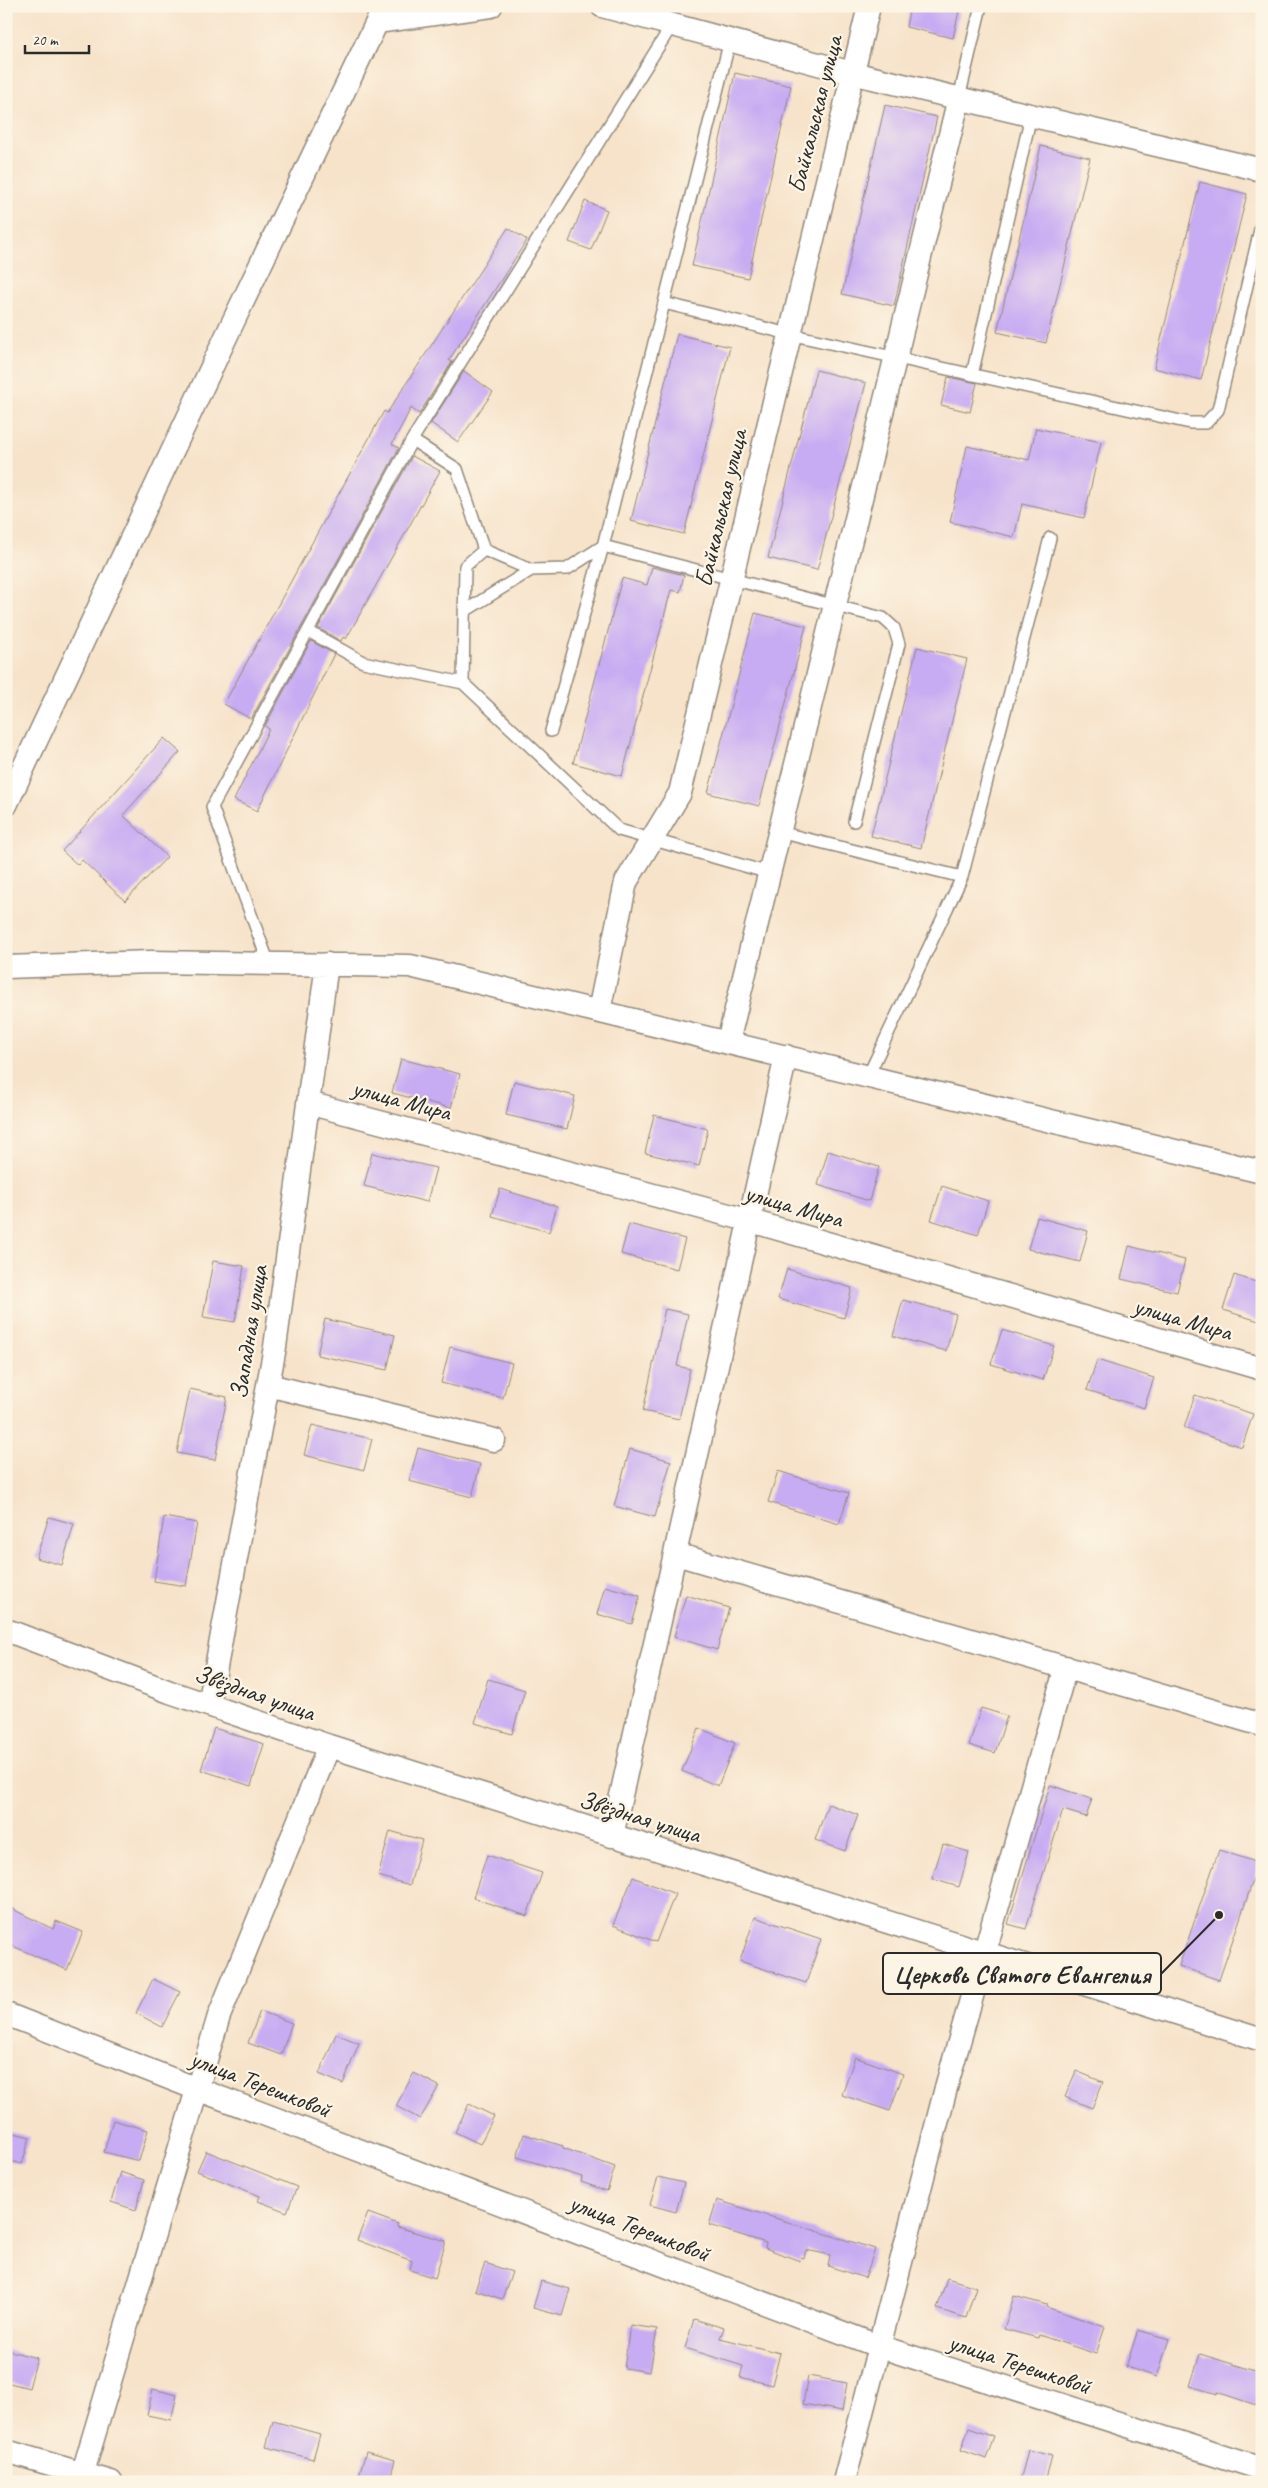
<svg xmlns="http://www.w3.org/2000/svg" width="1268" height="2488" font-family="Caveat,sans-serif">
<rect width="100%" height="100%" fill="#fcf5e5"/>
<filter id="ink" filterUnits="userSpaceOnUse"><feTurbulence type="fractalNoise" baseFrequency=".02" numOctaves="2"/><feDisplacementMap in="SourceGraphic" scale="10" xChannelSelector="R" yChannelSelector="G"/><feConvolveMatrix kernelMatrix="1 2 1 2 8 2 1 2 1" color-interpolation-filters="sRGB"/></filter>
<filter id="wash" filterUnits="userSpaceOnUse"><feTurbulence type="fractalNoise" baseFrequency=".0096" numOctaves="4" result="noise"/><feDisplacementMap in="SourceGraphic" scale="20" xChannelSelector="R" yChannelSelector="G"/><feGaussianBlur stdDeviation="1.12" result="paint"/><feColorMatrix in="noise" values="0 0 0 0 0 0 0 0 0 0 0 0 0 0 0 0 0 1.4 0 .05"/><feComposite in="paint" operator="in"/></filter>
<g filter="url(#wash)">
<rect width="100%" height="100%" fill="#f7e3ca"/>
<g id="blocks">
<path fill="#c7abf3" d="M 910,6 L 960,6 L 953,38 L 906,27 Z
M 735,73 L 791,86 L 748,278 L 692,266 Z
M 885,105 L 937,117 L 894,306 L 842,294 Z
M 1041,146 L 1090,158 L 1046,343 L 997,332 Z
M 1200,182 L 1247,194 L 1201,380 L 1154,368 Z
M 585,201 L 607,210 L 591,250 L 569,242 Z
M 508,228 L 527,240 L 449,360 L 452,362 L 419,414 L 411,408 L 392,444 L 399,448 L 251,719 L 224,704 L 384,411 L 387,413 Z
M 677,334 L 730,347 L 684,534 L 631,521 Z
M 816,370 L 866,383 L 817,570 L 768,558 Z
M 464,371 L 493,392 L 458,442 L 431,423 Z
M 948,377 L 977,383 L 970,412 L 941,405 Z
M 1036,428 L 1101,442 L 1084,518 L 1022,504 L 1014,537 L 950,522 L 967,446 L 1029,460 Z
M 412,456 L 440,471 L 346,639 L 343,637 L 341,641 L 318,628 Z
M 652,567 L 684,575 L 680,592 L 671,590 L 622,776 L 573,763 L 622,578 L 647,585 Z
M 755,613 L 806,626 L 759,806 L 708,793 Z
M 311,641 L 334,654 L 257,811 L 234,800 L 269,729 L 265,726 Z
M 917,647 L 967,659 L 921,848 L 871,836 Z
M 164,738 L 180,752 L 123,815 L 167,857 L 125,901 L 82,860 L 78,865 L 62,851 Z
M 401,1059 L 460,1074 L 451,1108 L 392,1093 Z
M 514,1081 L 575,1096 L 567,1129 L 506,1115 Z
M 654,1115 L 708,1129 L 699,1166 L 645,1153 Z
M 828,1151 L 879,1167 L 869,1201 L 818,1185 Z
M 372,1153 L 436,1168 L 427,1202 L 364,1186 Z
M 942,1186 L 988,1201 L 978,1235 L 931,1220 Z
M 500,1189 L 557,1206 L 549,1232 L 492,1216 Z
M 1037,1217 L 1088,1231 L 1080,1262 L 1028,1249 Z
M 629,1224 L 685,1239 L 677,1269 L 621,1254 Z
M 1129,1246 L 1185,1260 L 1177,1292 L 1121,1279 Z
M 213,1261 L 244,1266 L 235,1322 L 203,1317 Z
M 787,1269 L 852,1288 L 844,1318 L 778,1299 Z
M 1234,1275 L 1262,1284 L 1262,1322 L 1223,1310 Z
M 903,1300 L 956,1314 L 946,1351 L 893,1336 Z
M 665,1309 L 688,1314 L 677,1366 L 690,1369 L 679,1419 L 643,1411 Z
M 325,1319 L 395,1335 L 387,1370 L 317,1355 Z
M 1002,1330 L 1054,1346 L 1043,1380 L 991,1364 Z
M 450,1347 L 512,1363 L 503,1398 L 441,1383 Z
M 1097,1360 L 1154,1378 L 1144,1408 L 1087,1390 Z
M 190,1389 L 227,1397 L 215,1460 L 177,1453 Z
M 1195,1395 L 1253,1414 L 1242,1447 L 1184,1428 Z
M 312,1425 L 372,1439 L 364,1470 L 304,1455 Z
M 418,1448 L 480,1464 L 472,1497 L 409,1481 Z
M 630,1449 L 671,1461 L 655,1517 L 614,1506 Z
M 778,1471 L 849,1493 L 839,1524 L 768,1502 Z
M 49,1517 L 74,1524 L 62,1565 L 36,1558 Z
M 164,1517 L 197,1523 L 186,1586 L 154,1581 Z
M 605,1586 L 640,1596 L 632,1624 L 597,1614 Z
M 686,1595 L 729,1608 L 717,1650 L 674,1637 Z
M 488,1679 L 525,1690 L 512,1734 L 475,1723 Z
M 981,1708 L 1007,1716 L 995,1753 L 969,1745 Z
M 214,1728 L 264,1744 L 251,1786 L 201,1770 Z
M 699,1728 L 735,1743 L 718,1786 L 682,1771 Z
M 1050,1785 L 1092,1799 L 1086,1817 L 1063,1810 L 1026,1929 L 1008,1924 Z
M 828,1804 L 858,1815 L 845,1851 L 815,1840 Z
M 390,1831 L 422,1840 L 410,1885 L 378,1876 Z
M 943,1844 L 969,1852 L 959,1887 L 932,1879 Z
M 1219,1850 L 1259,1863 L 1219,1980 L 1179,1966 Z
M 487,1855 L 542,1873 L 527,1916 L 473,1898 Z
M 633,1877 L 675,1894 L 656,1942 L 613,1925 Z
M 6,1906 L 53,1929 L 56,1921 L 83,1932 L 67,1970 L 6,1943 Z
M 755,1917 L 821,1939 L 806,1983 L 740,1961 Z
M 153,1979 L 180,1992 L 162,2027 L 136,2013 Z
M 260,2011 L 292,2023 L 281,2055 L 248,2043 Z
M 336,2034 L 359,2043 L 343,2084 L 319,2074 Z
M 855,2057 L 903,2074 L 890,2111 L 842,2095 Z
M 1076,2071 L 1103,2082 L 1092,2108 L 1065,2097 Z
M 414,2073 L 439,2086 L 420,2119 L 396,2106 Z
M 469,2104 L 494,2116 L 480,2144 L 455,2132 Z
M 113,2120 L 148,2130 L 139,2161 L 104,2152 Z
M 6,2131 L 30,2137 L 22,2164 L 6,2160 Z
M 524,2134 L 563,2146 L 563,2148 L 615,2167 L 607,2191 L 581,2182 L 582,2177 L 517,2157 Z
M 206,2151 L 297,2187 L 287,2212 L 258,2201 L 260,2196 L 197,2171 Z
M 120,2172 L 144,2180 L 136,2210 L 111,2202 Z
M 658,2177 L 684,2183 L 676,2212 L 650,2205 Z
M 717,2200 L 875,2249 L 865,2278 L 828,2266 L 830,2255 L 806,2250 L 804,2258 L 801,2257 L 800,2261 L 765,2248 L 766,2243 L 709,2225 Z
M 368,2213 L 398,2224 L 397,2227 L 446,2241 L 435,2278 L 410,2270 L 412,2261 L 357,2240 Z
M 485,2263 L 512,2272 L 502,2299 L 475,2290 Z
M 947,2278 L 976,2287 L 966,2318 L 937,2309 Z
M 541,2281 L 570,2289 L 562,2316 L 533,2308 Z
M 1014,2296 L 1047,2305 L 1046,2307 L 1105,2327 L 1096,2354 L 1039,2335 L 1038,2338 L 1004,2329 Z
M 694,2319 L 724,2328 L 720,2338 L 780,2353 L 772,2385 L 740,2377 L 743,2366 L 685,2348 Z
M 630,2325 L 657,2329 L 650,2372 L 624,2368 Z
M 1138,2330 L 1169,2339 L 1157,2377 L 1126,2367 Z
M 6,2350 L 37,2358 L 29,2388 L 6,2382 Z
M 1200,2354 L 1262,2373 L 1262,2407 L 1217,2392 L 1217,2394 L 1190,2386 Z
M 808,2376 L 847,2383 L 842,2411 L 803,2404 Z
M 153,2389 L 177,2395 L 171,2420 L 147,2415 Z
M 273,2421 L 320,2434 L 313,2459 L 266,2447 Z
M 969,2428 L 994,2437 L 986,2459 L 961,2450 Z
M 1028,2450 L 1052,2456 L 1045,2482 L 1020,2482 Z
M 366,2452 L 395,2460 L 389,2482 L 378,2482 L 359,2476 Z"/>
</g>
</g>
<g filter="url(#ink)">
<use href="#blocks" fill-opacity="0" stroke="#91877a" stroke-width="1"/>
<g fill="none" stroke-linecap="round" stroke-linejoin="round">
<defs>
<path id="service" d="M 672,25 L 412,440 L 457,469 L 484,550 L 531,570 L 567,569 L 603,546 L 883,618 L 894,628 L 899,644 L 854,821
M 959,98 L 981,6
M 664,303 L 789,334 L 1190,423 L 1206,423 L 1218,410 L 1262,221
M 972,375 L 1031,115
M 465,611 L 531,570
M 308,631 L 363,662 L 463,683 L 619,830 L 769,873
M 463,683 L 465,566 L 484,550
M 551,731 L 603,546 L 730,40
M 779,832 L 962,877
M 269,964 L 212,807 L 412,440
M 868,1076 L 962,877 L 1050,538"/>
<path id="minor" d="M 602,6 L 852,73 L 1262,170
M 6,805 L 233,322 L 377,22 L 491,6
M 6,967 L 151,962 L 410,966 L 1262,1172
M 599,1011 L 626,882 L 680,793 L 869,6
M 728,1042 L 959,98
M 308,1103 L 751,1221 L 1262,1369
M 268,1385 L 494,1440
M 676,1554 L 1262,1725
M 6,1630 L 170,1692 L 329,1746 L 1262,2040
M 209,1705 L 275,1347 L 327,964
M 612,1836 L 786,1056
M 6,2014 L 197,2089 L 878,2346 L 1262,2469
M 6,2451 L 111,2482
M 80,2482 L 219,2016 L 329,1746
M 844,2482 L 947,2084 L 1066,1667"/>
</defs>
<use href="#service" stroke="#91877a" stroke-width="14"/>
<use href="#minor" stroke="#91877a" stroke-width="25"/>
<use href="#service" stroke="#fff" stroke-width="11"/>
<use href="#minor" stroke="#fff" stroke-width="22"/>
</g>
</g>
<g text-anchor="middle" stroke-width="4.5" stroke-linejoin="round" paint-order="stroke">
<g font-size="25" fill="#2b2b2b" stroke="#fcf5e5">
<text transform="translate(814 114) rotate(-76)" y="9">Байкальская улица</text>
<text transform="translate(720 508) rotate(-77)" y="9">Байкальская улица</text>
<text transform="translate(402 1099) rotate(15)" y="9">улица Мира</text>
<text transform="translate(794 1205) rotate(16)" y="9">улица Мира</text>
<text transform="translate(1183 1318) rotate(16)" y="9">улица Мира</text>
<text transform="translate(248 1332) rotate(-81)" y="9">Западная улица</text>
<text transform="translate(255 1692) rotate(19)" y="9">Звёздная улица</text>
<text transform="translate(640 1816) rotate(17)" y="9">Звёздная улица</text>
<text transform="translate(261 2083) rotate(21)" y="9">улица Терешковой</text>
<text transform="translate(640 2227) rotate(21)" y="9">улица Терешковой</text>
<text transform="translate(1020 2363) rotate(18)" y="9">улица Терешковой</text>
</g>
</g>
<path fill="none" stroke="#2b2b2b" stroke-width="2" d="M1219 1915L1161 1974"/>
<circle fill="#2b2b2b" stroke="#fcf5e5" stroke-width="2" cx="1219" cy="1915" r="5"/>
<rect fill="#fcf5e5" stroke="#2b2b2b" stroke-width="2" x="883" y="1953" width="278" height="41" rx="5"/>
<g font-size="26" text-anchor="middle" font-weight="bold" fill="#2b2b2b">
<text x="1022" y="1983">Церковь Святого Евангелия</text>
</g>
<rect width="1268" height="2488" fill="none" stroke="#fcf5e5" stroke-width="25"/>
<path d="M25 45v8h64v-8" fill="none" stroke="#2b2b2b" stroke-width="2.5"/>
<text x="32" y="45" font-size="15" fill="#2b2b2b" stroke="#fcf5e5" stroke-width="4" paint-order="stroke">20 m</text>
</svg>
